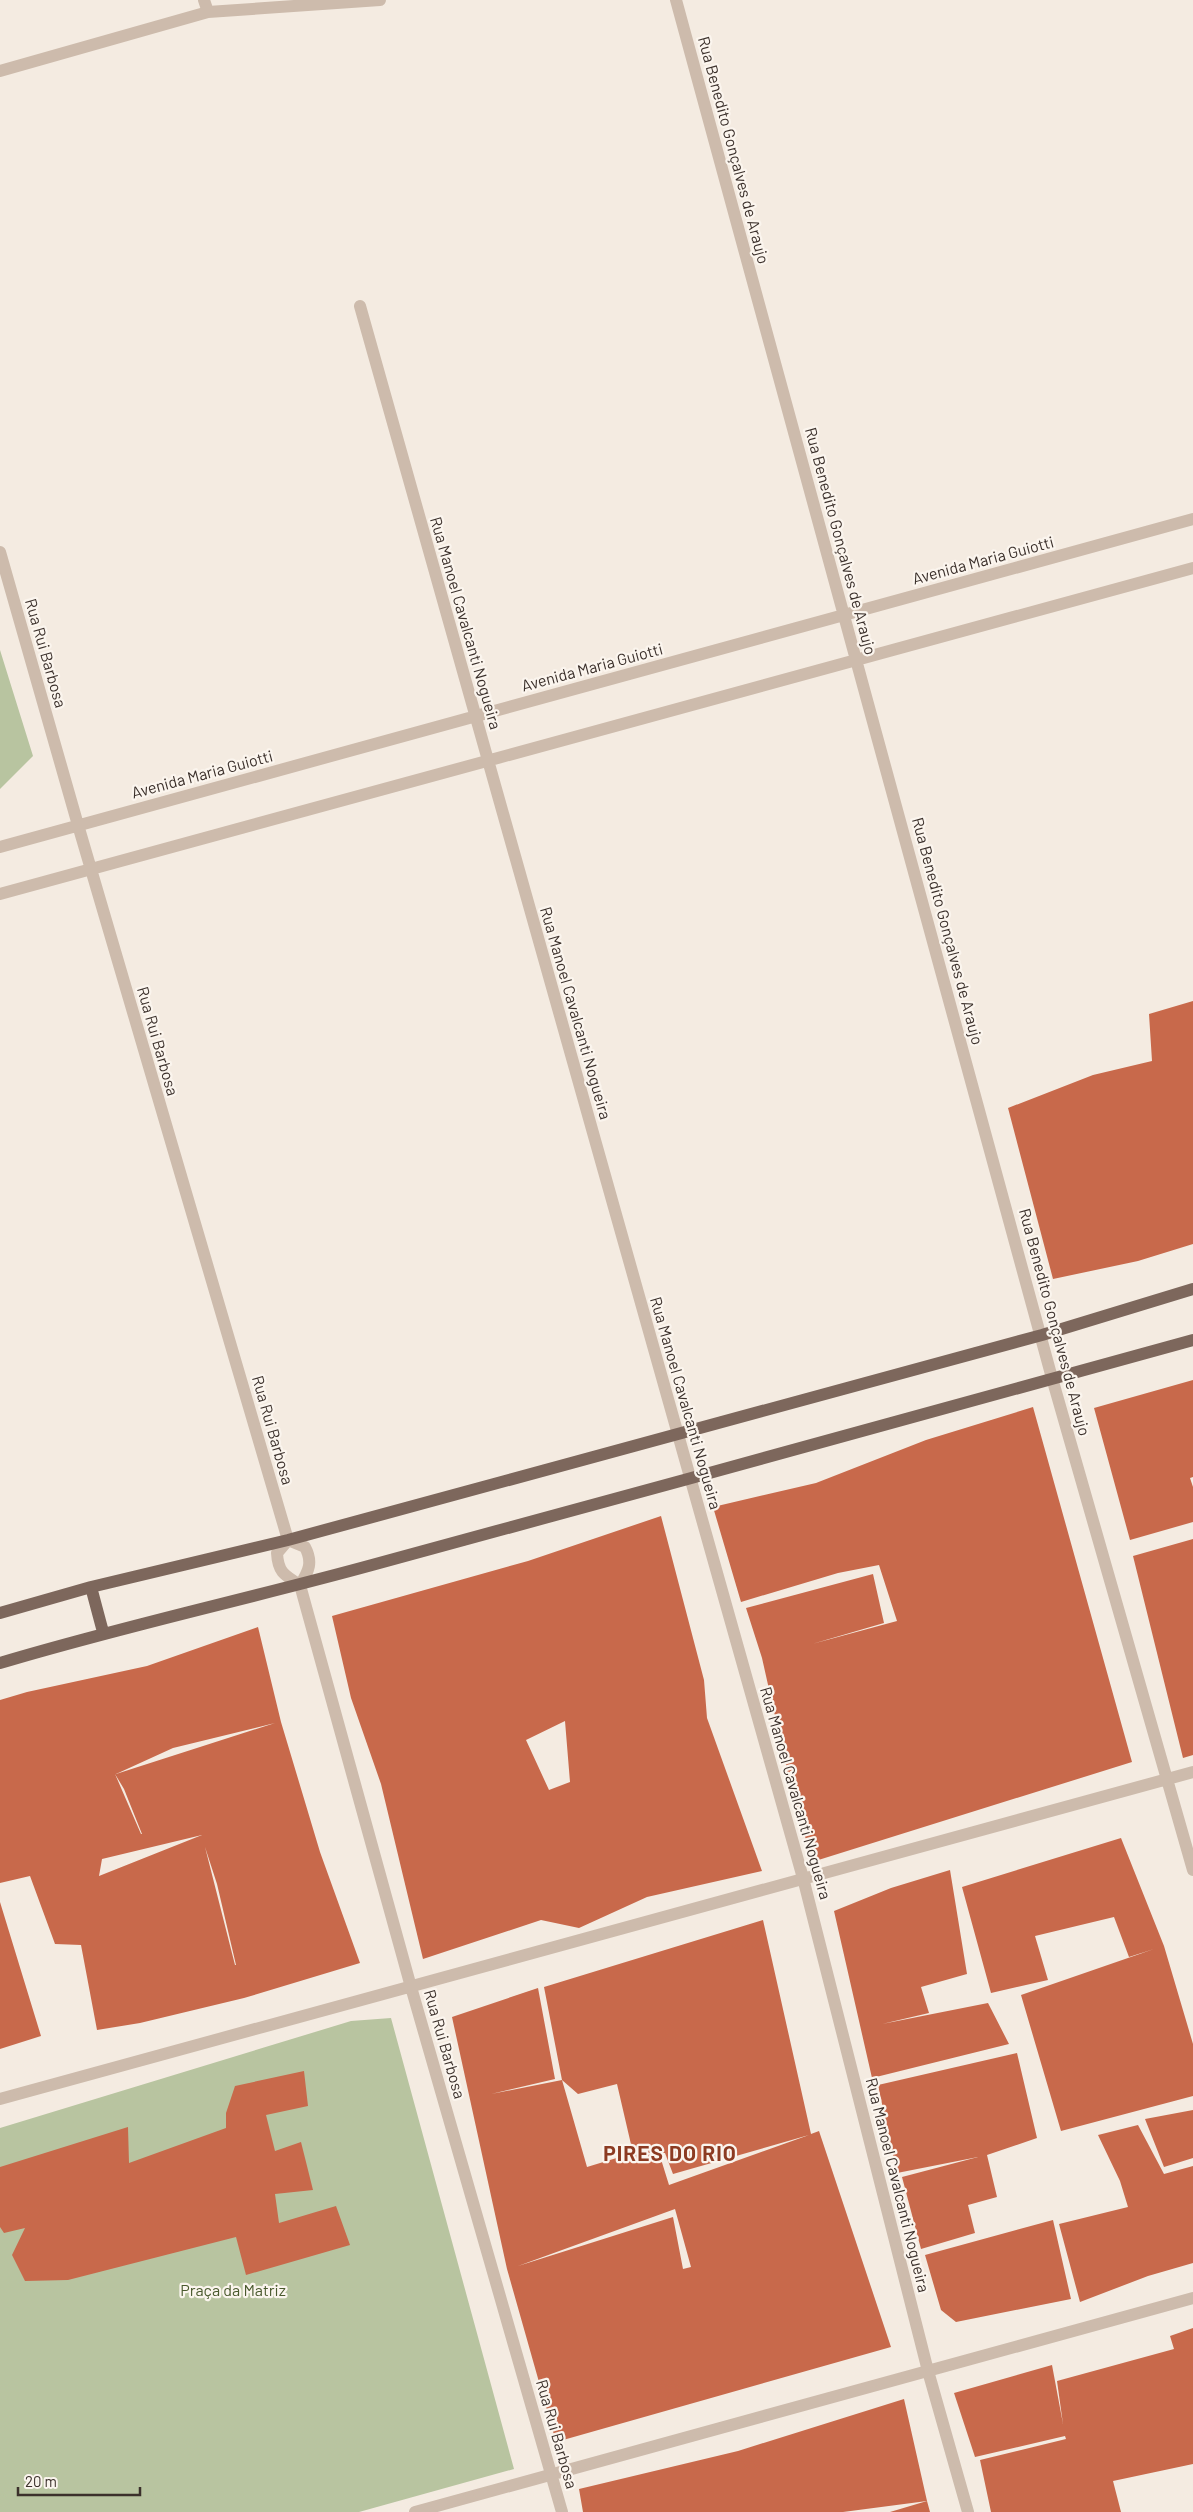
<svg xmlns="http://www.w3.org/2000/svg" width="1193" height="2512" font-family="Barlow,sans-serif">
<rect width="100%" height="100%" fill="#f4ebe1"/>
<path fill="#b8c4a0" d="M 0,650 L 33,756 L 0,789 Z
M 391,2018 L 514,2469 L 359,2512 L 0,2512 L 0,2128 L 351,2021 Z"/>
<path fill="#c8694b" fill-rule="evenodd" d="M 1193,1001 L 1193,1244 L 1138,1261 L 1053,1279 L 1008,1108 L 1093,1075 L 1152,1061 L 1149,1014 Z
M 1193,1380 L 1193,1477 L 1190,1478 L 1193,1487 L 1193,1522 L 1130,1540 L 1094,1408 Z
M 1033,1407 L 1132,1762 L 812,1862 L 788,1774 L 762,1658 L 746,1608 L 873,1574 L 884,1623 L 812,1644 L 897,1621 L 879,1565 L 838,1573 L 741,1602 L 713,1507 L 816,1483 L 926,1440 Z
M 661,1516 L 704,1680 L 707,1718 L 762,1871 L 647,1897 L 579,1928 L 541,1920 L 423,1959 L 381,1784 L 351,1698 L 332,1616 L 528,1561 ZM 565,1721 L 570,1782 L 549,1790 L 526,1740 Z
M 1193,1539 L 1193,1755 L 1183,1758 L 1133,1556 Z
M 258,1627 L 281,1722 L 320,1852 L 360,1963 L 244,1998 L 140,2023 L 97,2030 L 81,1945 L 55,1944 L 30,1876 L 0,1883 L 0,1700 L 27,1692 L 147,1666 ZM 275,1723 L 116,1774 L 173,1748 ZM 115,1774 L 124,1789 L 142,1834 L 141,1834 ZM 202,1835 L 99,1876 L 102,1859 ZM 205,1847 L 217,1884 L 236,1965 L 235,1965 Z
M 1121,1838 L 1164,1946 L 1193,2044 L 1193,2096 L 1061,2131 L 1021,1995 L 1154,1949 L 1129,1957 L 1114,1917 L 1035,1936 L 1048,1980 L 991,1993 L 962,1887 Z
M 950,1870 L 967,1974 L 921,1987 L 929,2013 L 882,2024 L 988,2003 L 1009,2044 L 872,2078 L 834,1911 L 891,1888 Z
M 0,1902 L 41,2036 L 0,2049 Z
M 763,1920 L 811,2134 L 819,2131 L 891,2347 L 556,2442 L 507,2269 L 452,2017 L 538,1988 L 555,2079 L 491,2094 L 562,2080 L 587,2167 L 633,2153 L 617,2084 L 578,2094 L 562,2080 L 544,1987 ZM 809,2135 L 669,2185 L 660,2156 L 634,2153 L 665,2153 L 673,2174 ZM 675,2209 L 691,2267 L 683,2269 L 673,2217 L 518,2266 Z
M 1017,2053 L 1037,2138 L 987,2155 L 997,2197 L 968,2205 L 975,2233 L 921,2249 L 902,2177 L 978,2157 L 897,2173 L 878,2085 Z
M 304,2071 L 308,2106 L 266,2115 L 275,2151 L 301,2142 L 313,2190 L 275,2194 L 279,2223 L 336,2206 L 350,2245 L 246,2275 L 236,2237 L 68,2280 L 25,2281 L 12,2255 L 25,2228 L 4,2233 L 0,2227 L 0,2167 L 128,2127 L 129,2163 L 226,2128 L 226,2113 L 235,2086 Z
M 1193,2110 L 1193,2158 L 1164,2167 L 1145,2119 Z
M 1138,2125 L 1164,2174 L 1193,2166 L 1193,2263 L 1148,2276 L 1080,2302 L 1059,2224 L 1128,2207 L 1120,2181 L 1098,2135 Z
M 1053,2220 L 1071,2299 L 956,2322 L 941,2310 L 925,2255 Z
M 1193,2328 L 1193,2464 L 1113,2481 L 1121,2512 L 991,2512 L 980,2460 L 1066,2439 L 1065,2436 L 975,2457 L 954,2393 L 1052,2365 L 1063,2424 L 1057,2381 L 1174,2349 L 1170,2336 Z
M 904,2399 L 927,2501 L 843,2512 L 583,2512 L 579,2489 L 738,2451 Z
M 927,2501 L 930,2512 L 890,2512 Z"/>
<g fill="none" stroke-linecap="round" stroke-linejoin="round">
<path stroke="#cdbbac" stroke-width="12" d="M 204,0 L 208,12
M 676,0 L 1052,1378 L 1193,1870
M 0,71 L 208,12 L 380,0
M 360,306 L 803,1878 L 928,2371 L 968,2512
M 0,552 L 78,825 L 288,1540
M 0,847 L 1193,519
M 0,894 L 1193,568
M 288,1540 L 277,1553 C 278,1572 284,1575 300,1585 L 411,1987 L 562,2512
M 288,1540 L 305,1547 C 313,1562 309,1571 300,1585
M 0,2099 L 1193,1772
M 415,2512 L 1193,2298"/>
<path stroke="#7d675c" stroke-width="12" d="M 91,1587 L 103,1632
M 0,1613 L 91,1587 L 288,1540 L 1042,1335 L 1193,1289
M 0,1663 C 123,1626 248,1599 372,1565 C 646,1491 919,1415 1193,1340"/>
</g>
<g text-anchor="middle" stroke-width="4.5" stroke-linejoin="round" paint-order="stroke">
<g font-size="16" fill="#3b302b" stroke="#fbf5ee">
<text transform="translate(734 150) rotate(75)" y="6">Rua Benedito Gonçalves de Araujo</text>
<text transform="translate(841 541) rotate(75)" y="6">Rua Benedito Gonçalves de Araujo</text>
<text transform="translate(983 560) rotate(-15)" y="6">Avenida Maria Guiotti</text>
<text transform="translate(466 623) rotate(74)" y="6">Rua Manoel Cavalcanti Nogueira</text>
<text transform="translate(46 653) rotate(74)" y="6">Rua Rui Barbosa</text>
<text transform="translate(592 667) rotate(-15)" y="6">Avenida Maria Guiotti</text>
<text transform="translate(202 774) rotate(-15)" y="6">Avenida Maria Guiotti</text>
<text transform="translate(948 931) rotate(75)" y="6">Rua Benedito Gonçalves de Araujo</text>
<text transform="translate(576 1013) rotate(74)" y="6">Rua Manoel Cavalcanti Nogueira</text>
<text transform="translate(158 1041) rotate(74)" y="6">Rua Rui Barbosa</text>
<text transform="translate(1055 1322) rotate(75)" y="6">Rua Benedito Gonçalves de Araujo</text>
<text transform="translate(686 1403) rotate(74)" y="6">Rua Manoel Cavalcanti Nogueira</text>
<text transform="translate(273 1430) rotate(74)" y="6">Rua Rui Barbosa</text>
<text transform="translate(796 1793) rotate(74)" y="6">Rua Manoel Cavalcanti Nogueira</text>
<text transform="translate(445 2044) rotate(74)" y="6">Rua Rui Barbosa</text>
<text transform="translate(898 2185) rotate(76)" y="6">Rua Manoel Cavalcanti Nogueira</text>
<text transform="translate(557 2434) rotate(74)" y="6">Rua Rui Barbosa</text>
</g>
<g font-size="16" fill="#4a5a2e" stroke="#fbf5ee">
<text x="233" y="2296">Praça da Matriz</text>
</g>
<g font-size="21" font-weight="bold" letter-spacing="1" fill="#8c3b22" stroke="#fbf5ee">
<text x="670" y="2161">PIRES DO RIO</text>
</g>
</g>
<path d="M18 2487v8h122v-8" fill="none" stroke="#3b302b" stroke-width="2.5"/>
<text x="25" y="2487" font-size="15" fill="#3b302b" stroke="#fbf5ee" stroke-width="4" paint-order="stroke">20 m</text>
</svg>
